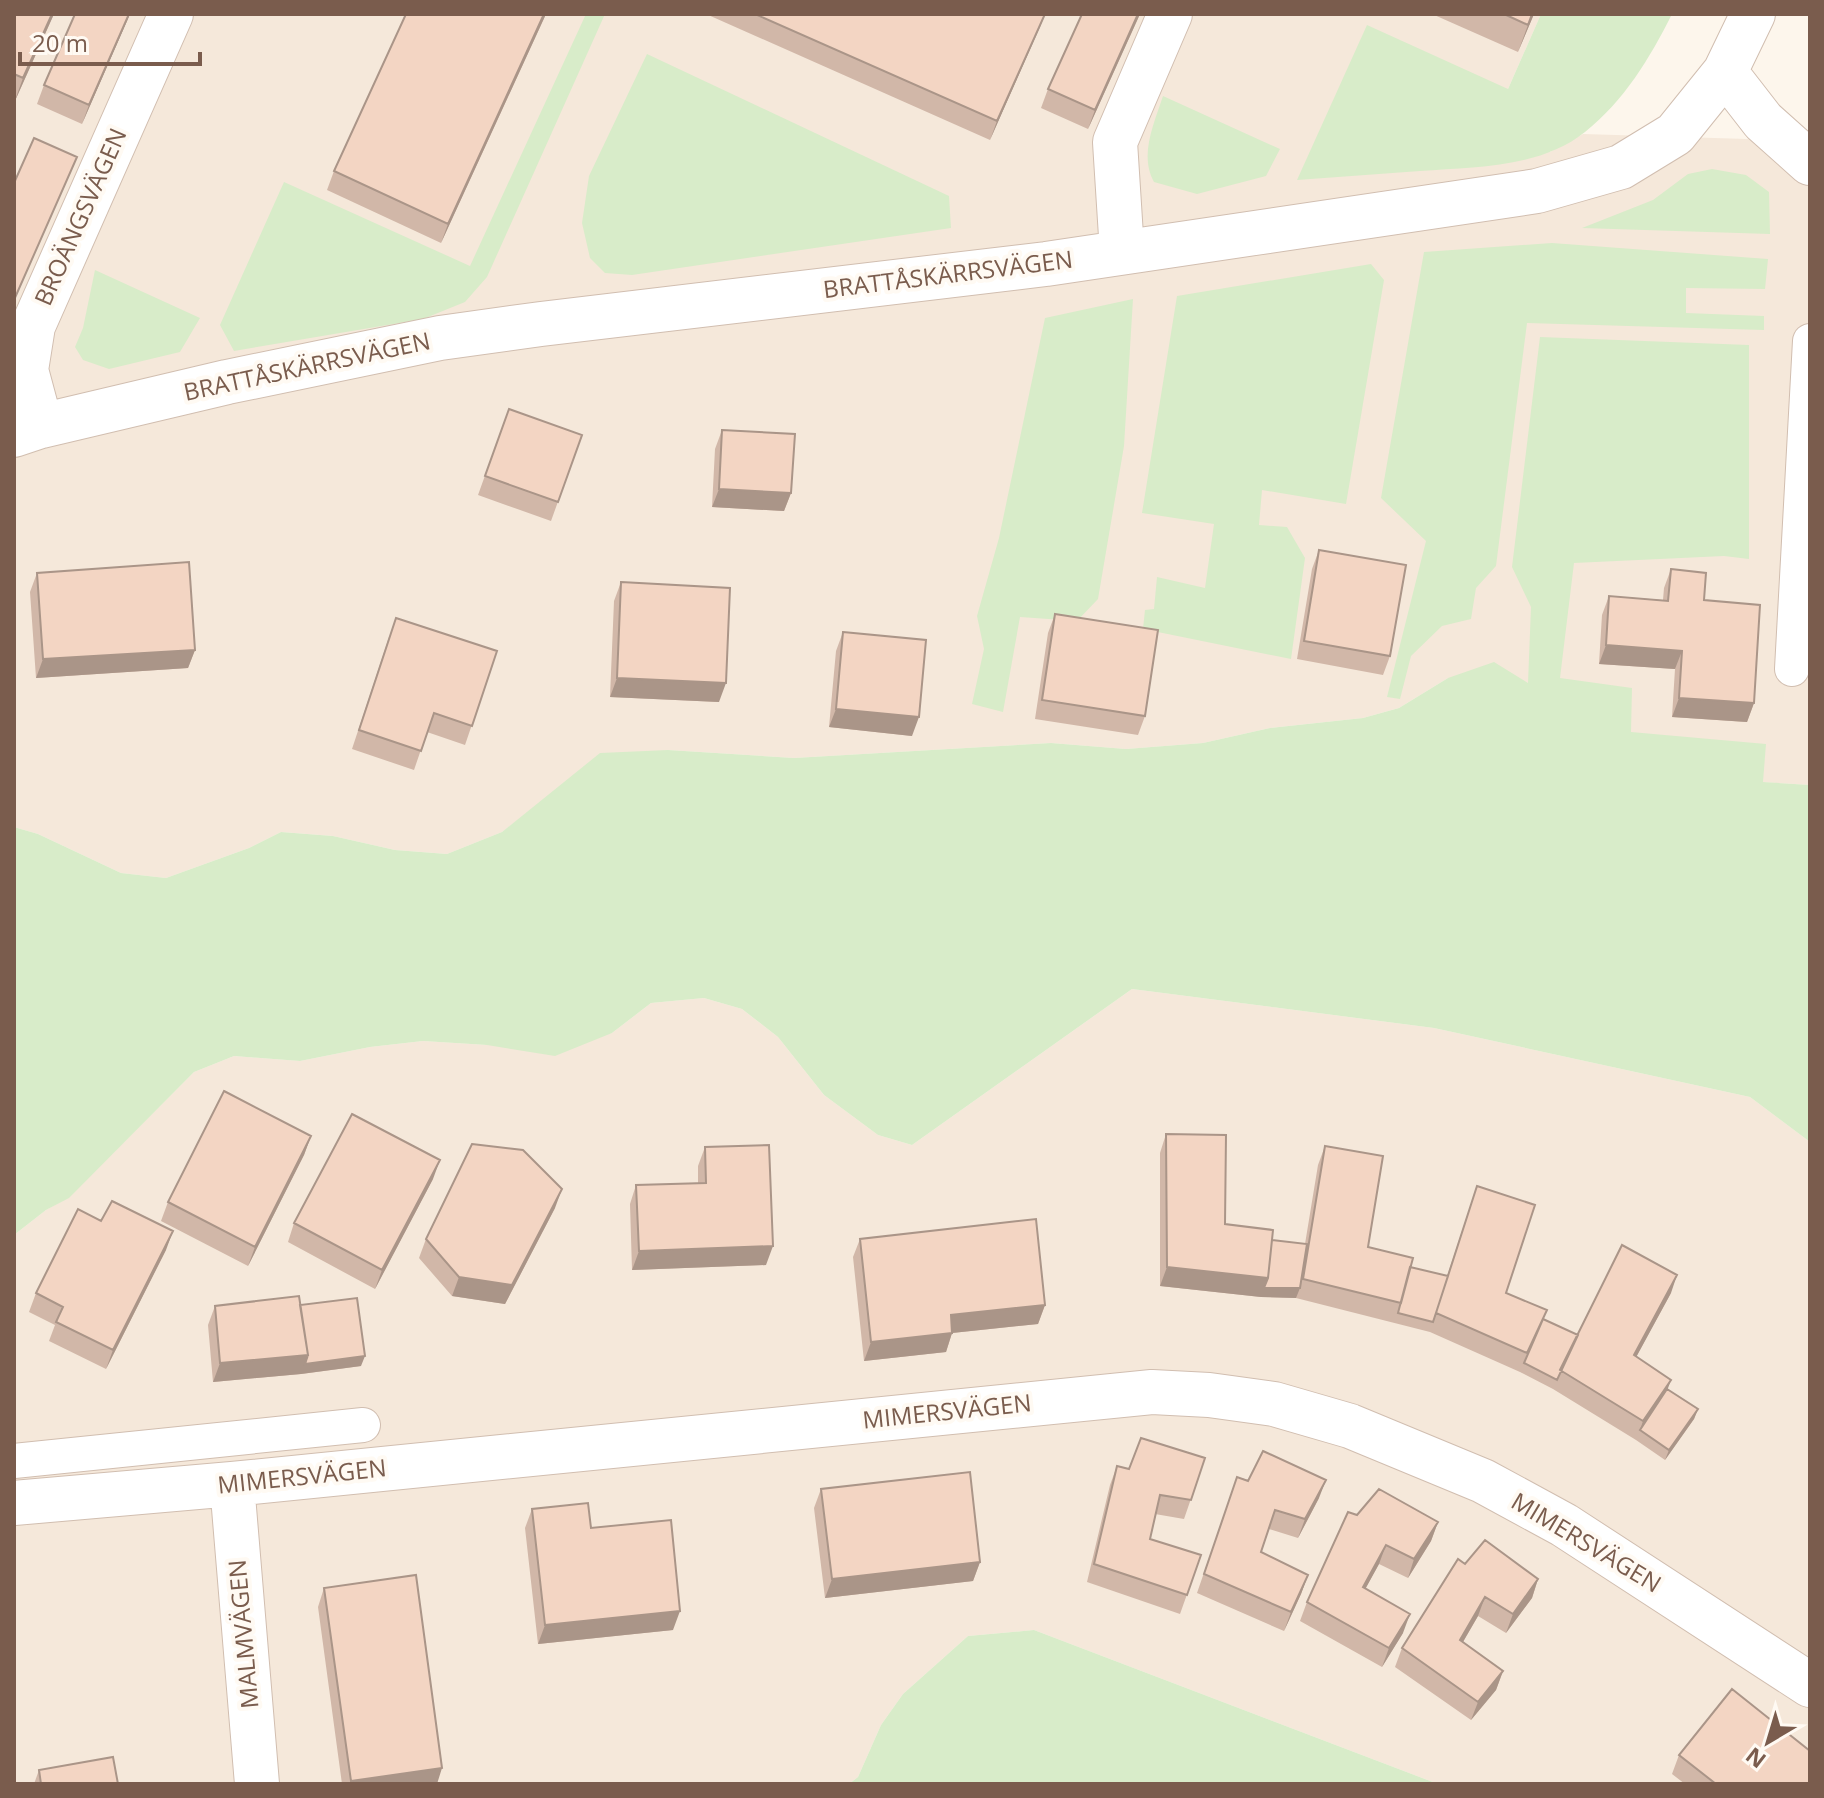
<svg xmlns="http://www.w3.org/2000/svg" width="1824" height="1798" font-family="'Open Sans',sans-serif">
<rect width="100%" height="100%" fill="#fdf6ec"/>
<path fill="#f5e8da" d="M 14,14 L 1541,14 L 1508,89 L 1550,152 L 1583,134 L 1810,141 L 1810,785 L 1762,782 L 1448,678 L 1399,708 L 1363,718 L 1270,728 L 1203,743 L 1126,749 L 1051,743 L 794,758 L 668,750 L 547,798 L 502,832 L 447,854 L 395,850 L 333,836 L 281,832 L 249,848 L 166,878 L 121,873 L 38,834 L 14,827 Z
M 1132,989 L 1434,1028 L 1750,1097 L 1810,1142 L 1810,1784 L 1438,1784 L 1034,1630 L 968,1636 L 903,1694 L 881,1725 L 858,1777 L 849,1784 L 14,1784 L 14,1235 L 46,1210 L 69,1197 L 194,1072 L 234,1056 L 300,1061 L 370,1047 L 423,1041 L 487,1045 L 612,1033 L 651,1003 L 704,998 L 742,1009 L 778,1037 L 824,1095 L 878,1135 L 912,1145 Z"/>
<path fill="#d8ecc9" d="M 586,14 L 605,14 L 487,277 L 465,302 L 423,319 L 234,351 L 220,325 L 284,182 L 470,266 Z
M 1541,14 L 1672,14 C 1650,58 1624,101 1585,132 C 1540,168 1475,167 1420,171 C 1379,174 1338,177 1297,180 L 1367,25 L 1508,89 Z
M 647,54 L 949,196 L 951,228 L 632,275 L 605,273 L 590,258 L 582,223 L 589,176 Z
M 1163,96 L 1280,149 L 1266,176 L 1197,194 L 1154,182 C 1139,155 1154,124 1163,96 Z
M 1712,169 L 1746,175 L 1769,192 L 1770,234 L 1582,228 L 1653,200 L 1688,174 Z
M 1552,243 L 1768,259 L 1765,289 L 1686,288 L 1686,313 L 1764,316 L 1764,330 L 1527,323 L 1496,566 L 1476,588 L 1471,619 L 1442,626 L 1411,656 L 1400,699 L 1387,697 L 1426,541 L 1381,498 L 1424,252 Z
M 1371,264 L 1384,280 L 1346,504 L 1262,490 L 1259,525 L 1287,527 L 1305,558 L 1291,659 L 1143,629 L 1145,610 L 1154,609 L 1157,577 L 1205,588 L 1214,524 L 1142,513 L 1177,296 Z
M 95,270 L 200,318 L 180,352 L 109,369 L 83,360 L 75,347 L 83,328 Z
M 1133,299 L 1124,446 L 1098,599 L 1077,621 L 1020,617 L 1003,712 L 972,704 L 984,649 L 977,616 L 999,538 L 1045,318 Z
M 1540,337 L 1749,345 L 1749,559 L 1724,556 L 1574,563 L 1560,678 L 1632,688 L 1631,732 L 1766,744 L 1763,782 L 1810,785 L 1810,1142 L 1750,1097 L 1434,1028 L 1132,989 L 912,1145 L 878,1135 L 824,1095 L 778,1037 L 742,1009 L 704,998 L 651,1003 L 612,1033 L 555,1056 L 487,1045 L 423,1041 L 370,1047 L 300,1061 L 234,1056 L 194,1072 L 69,1198 L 46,1210 L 14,1235 L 14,827 L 38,834 L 121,873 L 166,878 L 249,848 L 281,832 L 333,836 L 395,850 L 447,854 L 502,832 L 600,753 L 668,750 L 794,758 L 1051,743 L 1126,749 L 1203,743 L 1270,728 L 1363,718 L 1399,708 L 1448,678 L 1494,662 L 1528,683 L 1531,607 L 1512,567 Z
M 1034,1630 L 1438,1784 L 849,1784 L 858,1777 L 881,1725 L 903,1694 L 968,1636 Z"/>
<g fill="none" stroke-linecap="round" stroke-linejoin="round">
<defs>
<path id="lane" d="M 1792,669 L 1810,341
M 14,1461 L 363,1425"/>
<path id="street" d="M 1725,72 L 1763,121 L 1810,163
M 1122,252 L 1115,142 L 1170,14
M 41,426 L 26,370 L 33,326 L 171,14
M 14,435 L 41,426 L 227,382 L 440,338 L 541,324 L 1046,264 L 1537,191 L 1621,167 L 1675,134 L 1725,72 L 1753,14
M 232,1484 L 257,1784
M 14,1503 L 232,1484 L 1152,1392 L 1209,1395 L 1274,1404 L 1350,1426 L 1483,1481 L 1564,1525 L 1810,1685"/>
</defs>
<use href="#lane" stroke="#d1beb0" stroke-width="36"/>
<use href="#street" stroke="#d1beb0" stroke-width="46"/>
<use href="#lane" stroke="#fff" stroke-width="34"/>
<use href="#street" stroke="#fff" stroke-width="44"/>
</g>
<path fill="#d1b7a8" d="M 14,14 L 54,14 L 14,103 Z
M 75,14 L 130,14 L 82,124 L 37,104 L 44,85 Z
M 546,14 L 441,243 L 327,190 L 334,171 Z
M 706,14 L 1045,14 L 990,140 Z
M 1140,14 L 1088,129 L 1041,108 L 1048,89 Z
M 1432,14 L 1534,14 L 1518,52 Z
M 509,409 L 582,435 L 551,521 L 478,495 Z
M 722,430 L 791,493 L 784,511 L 712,507 L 715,449 Z
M 1319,550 L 1390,656 L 1383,675 L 1297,659 L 1312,569 Z
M 1671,569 L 1704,600 L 1754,703 L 1747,722 L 1672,717 L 1675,669 L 1599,664 L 1602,615 L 1609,596 L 1663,600 L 1664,588 Z
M 37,573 L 195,650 L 188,668 L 36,678 L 30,592 Z
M 621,582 L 719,702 L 610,697 L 614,601 Z
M 1055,614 L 1145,716 L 1138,735 L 1035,719 L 1048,633 Z
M 843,632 L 912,736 L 829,727 L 836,651 Z
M 389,637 L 497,651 L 465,745 L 427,732 L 414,770 L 352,749 Z
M 1166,1134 L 1225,1224 L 1272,1240 L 1305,1244 L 1318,1165 L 1325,1146 L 1368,1247 L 1410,1267 L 1447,1276 L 1477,1186 L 1506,1293 L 1547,1310 L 1543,1319 L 1578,1335 L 1671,1293 L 1636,1357 L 1671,1380 L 1667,1389 L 1698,1409 L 1694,1419 L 1665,1460 L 1636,1440 L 1553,1389 L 1520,1372 L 1430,1332 L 1296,1298 L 1261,1297 L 1160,1286 L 1160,1153 Z
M 311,1136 L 304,1155 L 248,1266 L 161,1221 L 168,1202 Z
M 705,1147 L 766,1265 L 632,1270 L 630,1204 L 636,1185 L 698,1184 L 698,1166 Z
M 433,1179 L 375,1289 L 288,1242 L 294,1223 Z
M 555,1208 L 505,1304 L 452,1296 L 419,1258 L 426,1239 Z
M 101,1221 L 166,1250 L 106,1369 L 49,1341 L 55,1325 L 29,1312 L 36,1293 Z
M 860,1239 L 1045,1305 L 1038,1324 L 952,1333 L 946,1352 L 864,1361 L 853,1257 Z
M 300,1305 L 361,1366 L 301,1374 L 213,1382 L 208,1325 L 215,1306 Z
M 1205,1458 L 1184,1519 L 1155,1514 L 1150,1539 L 1201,1555 L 1180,1614 L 1087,1582 L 1110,1485 L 1117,1466 L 1129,1469 Z
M 1237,1477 L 1319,1498 L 1298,1538 L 1269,1529 L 1261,1552 L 1308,1575 L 1301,1594 L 1284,1631 L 1197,1593 Z
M 821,1489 L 980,1562 L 973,1581 L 825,1598 L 814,1508 Z
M 532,1509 L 591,1528 L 673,1630 L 538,1644 L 525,1528 Z
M 1357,1515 L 1438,1522 L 1431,1541 L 1408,1578 L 1379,1564 L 1365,1589 L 1403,1633 L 1382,1667 L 1300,1621 L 1307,1602 Z
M 1465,1564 L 1538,1579 L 1532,1598 L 1506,1633 L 1478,1616 L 1463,1642 L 1503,1671 L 1496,1690 L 1471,1720 L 1395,1667 L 1402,1648 Z
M 324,1588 L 437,1784 L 342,1784 L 318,1607 Z
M 1679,1755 L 1810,1784 L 1685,1784 L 1672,1774 Z
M 39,1770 L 118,1784 L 34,1784 Z"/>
<path fill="#aa9588" d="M 52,14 L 54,14 L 14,103 L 23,78 Z
M 129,14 L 130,14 L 82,124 L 89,105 Z
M 544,14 L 546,14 L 441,243 L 448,224 Z
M 1045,14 L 1040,27 L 990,140 L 997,121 Z
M 1138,14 L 1140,14 L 1088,129 L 1095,110 Z
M 1532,14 L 1534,14 L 1518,52 L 1528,25 Z
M 719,489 L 791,493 L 784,511 L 712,507 Z
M 1606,645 L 1682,651 L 1675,669 L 1599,664 Z
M 195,650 L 188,668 L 36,678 L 43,659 Z
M 617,678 L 726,683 L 719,702 L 610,697 Z
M 1679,698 L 1754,703 L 1747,722 L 1672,717 Z
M 836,709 L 919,717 L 912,736 L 829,727 Z
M 311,1136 L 304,1155 L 248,1266 L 255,1247 Z
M 440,1160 L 433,1179 L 375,1289 L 382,1270 Z
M 562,1189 L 555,1208 L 505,1304 L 452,1296 L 459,1277 Z
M 173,1231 L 166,1250 L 106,1369 L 113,1350 Z
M 773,1246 L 766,1265 L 632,1270 L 639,1251 Z
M 1167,1267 L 1268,1278 L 1300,1288 L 1296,1298 L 1261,1297 L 1160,1286 Z
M 1677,1275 L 1671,1293 L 1627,1374 L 1634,1355 Z
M 1045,1305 L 1038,1324 L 952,1333 L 946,1352 L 864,1361 L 871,1342 L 951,1315 Z
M 308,1355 L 365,1356 L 361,1366 L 301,1374 L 213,1382 L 220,1363 Z
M 1671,1380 L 1664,1399 L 1640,1430 L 1643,1421 Z
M 1698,1409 L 1694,1419 L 1665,1460 L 1669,1450 Z
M 1326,1480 L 1319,1498 L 1298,1538 L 1305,1519 Z
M 1438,1522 L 1431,1541 L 1408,1578 L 1414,1559 Z
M 1386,1545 L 1379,1564 L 1356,1606 L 1363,1587 Z
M 980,1562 L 973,1581 L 825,1598 L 832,1579 Z
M 1308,1575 L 1301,1594 L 1284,1631 L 1291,1612 Z
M 1538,1579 L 1532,1598 L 1506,1633 L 1513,1614 Z
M 1485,1597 L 1478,1616 L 1453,1659 L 1460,1640 Z
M 680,1611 L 673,1630 L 538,1644 L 545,1625 Z
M 1410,1614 L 1403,1633 L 1382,1667 L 1389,1648 Z
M 1503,1671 L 1496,1690 L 1471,1720 L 1478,1702 Z
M 442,1768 L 437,1784 L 350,1784 L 351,1781 Z"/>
<path fill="#f3d5c3" stroke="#aa9588" stroke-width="2" d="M 14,14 L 52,14 L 23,78 L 14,74 Z
M 75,14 L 129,14 L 89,105 L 44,85 Z
M 406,14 L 544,14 L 448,224 L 334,171 Z
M 755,14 L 1045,14 L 997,121 Z
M 1082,14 L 1138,14 L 1095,110 L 1048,89 Z
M 1504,14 L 1532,14 L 1528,25 Z
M 34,138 L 77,157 L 14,300 L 14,183 Z
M 509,409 L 582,435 L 558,502 L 485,476 Z
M 722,430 L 795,434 L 791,493 L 719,489 Z
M 1319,550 L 1406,565 L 1390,656 L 1304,641 Z
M 189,562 L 195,650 L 43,659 L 37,573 Z
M 1671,569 L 1706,573 L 1704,600 L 1760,605 L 1754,703 L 1679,698 L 1682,651 L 1606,645 L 1609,596 L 1668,601 Z
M 621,582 L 730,588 L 726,683 L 617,678 Z
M 1055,614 L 1158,630 L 1145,716 L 1042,700 Z
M 396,618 L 497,651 L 472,726 L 434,713 L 421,751 L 359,730 Z
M 843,632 L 926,640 L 919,717 L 836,709 Z
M 224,1091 L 311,1136 L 255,1247 L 168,1202 Z
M 352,1114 L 440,1160 L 382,1270 L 294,1223 Z
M 1166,1134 L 1226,1135 L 1225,1224 L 1273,1230 L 1268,1278 L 1167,1267 Z
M 472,1144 L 523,1150 L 562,1189 L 512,1285 L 459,1277 L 426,1239 Z
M 769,1145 L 773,1246 L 639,1251 L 636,1185 L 706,1183 L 705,1147 Z
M 1325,1146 L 1383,1156 L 1368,1247 L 1413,1258 L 1401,1303 L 1303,1279 Z
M 1477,1186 L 1535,1205 L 1506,1293 L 1547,1310 L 1527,1353 L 1436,1313 Z
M 112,1201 L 173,1231 L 113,1350 L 56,1322 L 63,1307 L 36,1293 L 78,1209 L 101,1221 Z
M 1036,1219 L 1045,1305 L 951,1315 L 952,1333 L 871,1342 L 860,1239 Z
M 1272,1240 L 1307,1244 L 1300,1288 L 1264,1288 L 1268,1278 Z
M 1622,1245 L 1677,1275 L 1634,1355 L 1671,1380 L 1643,1421 L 1560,1370 Z
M 1410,1267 L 1448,1276 L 1433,1322 L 1398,1313 Z
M 299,1296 L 308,1355 L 220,1363 L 215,1306 Z
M 357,1298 L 365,1356 L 305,1364 L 308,1355 L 300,1305 Z
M 1543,1319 L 1578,1335 L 1557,1380 L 1524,1363 Z
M 1667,1389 L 1698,1409 L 1669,1450 L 1640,1430 Z
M 1141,1438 L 1205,1458 L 1191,1500 L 1160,1495 L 1150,1539 L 1201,1555 L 1187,1595 L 1094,1564 L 1117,1466 L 1129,1469 Z
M 1263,1451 L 1326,1480 L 1305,1519 L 1275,1510 L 1261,1552 L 1308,1575 L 1291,1612 L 1204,1574 L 1237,1477 L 1248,1481 Z
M 970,1472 L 980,1562 L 832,1579 L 821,1489 Z
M 1379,1489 L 1438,1522 L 1414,1559 L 1386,1545 L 1363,1587 L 1410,1614 L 1389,1648 L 1307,1602 L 1348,1512 L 1357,1515 Z
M 588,1503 L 591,1528 L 671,1520 L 680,1611 L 545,1625 L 532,1509 Z
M 1485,1540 L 1538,1579 L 1513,1614 L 1485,1597 L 1460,1640 L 1503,1671 L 1478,1702 L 1402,1648 L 1458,1559 L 1465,1564 Z
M 416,1575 L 442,1768 L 351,1781 L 324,1588 Z
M 1732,1689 L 1810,1751 L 1810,1784 L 1716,1784 L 1679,1755 Z
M 113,1757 L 118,1784 L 41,1784 L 39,1770 Z"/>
<g text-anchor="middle" stroke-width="8" stroke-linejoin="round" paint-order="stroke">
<g font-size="24" fill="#7a5c4d" stroke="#fffaf3">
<text transform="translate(81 217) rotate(-66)" y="8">BROÄNGSVÄGEN</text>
<text transform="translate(948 275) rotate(-7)" y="8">BRATTÅSKÄRRSVÄGEN</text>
<text transform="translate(307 367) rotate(-12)" y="8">BRATTÅSKÄRRSVÄGEN</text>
<text transform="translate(947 1412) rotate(-6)" y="8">MIMERSVÄGEN</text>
<text transform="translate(302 1477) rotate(-6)" y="8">MIMERSVÄGEN</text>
<text transform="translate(1586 1543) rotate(31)" y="8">MIMERSVÄGEN</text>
<text transform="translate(244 1634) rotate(-95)" y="8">MALMVÄGEN</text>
</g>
</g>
<rect width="1824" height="1798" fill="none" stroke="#7a5c4d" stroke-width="32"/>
<g transform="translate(1768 1742) rotate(218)" stroke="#fffaf3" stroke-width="6" paint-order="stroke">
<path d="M0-6L14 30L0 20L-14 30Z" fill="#7a5c4d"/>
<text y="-12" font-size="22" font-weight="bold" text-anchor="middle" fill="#7a5c4d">N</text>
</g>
<path d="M20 52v12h180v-12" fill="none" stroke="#7a5c4d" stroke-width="4"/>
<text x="32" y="52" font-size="24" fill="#7a5c4d" stroke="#fffaf3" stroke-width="6" paint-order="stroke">20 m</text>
</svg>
